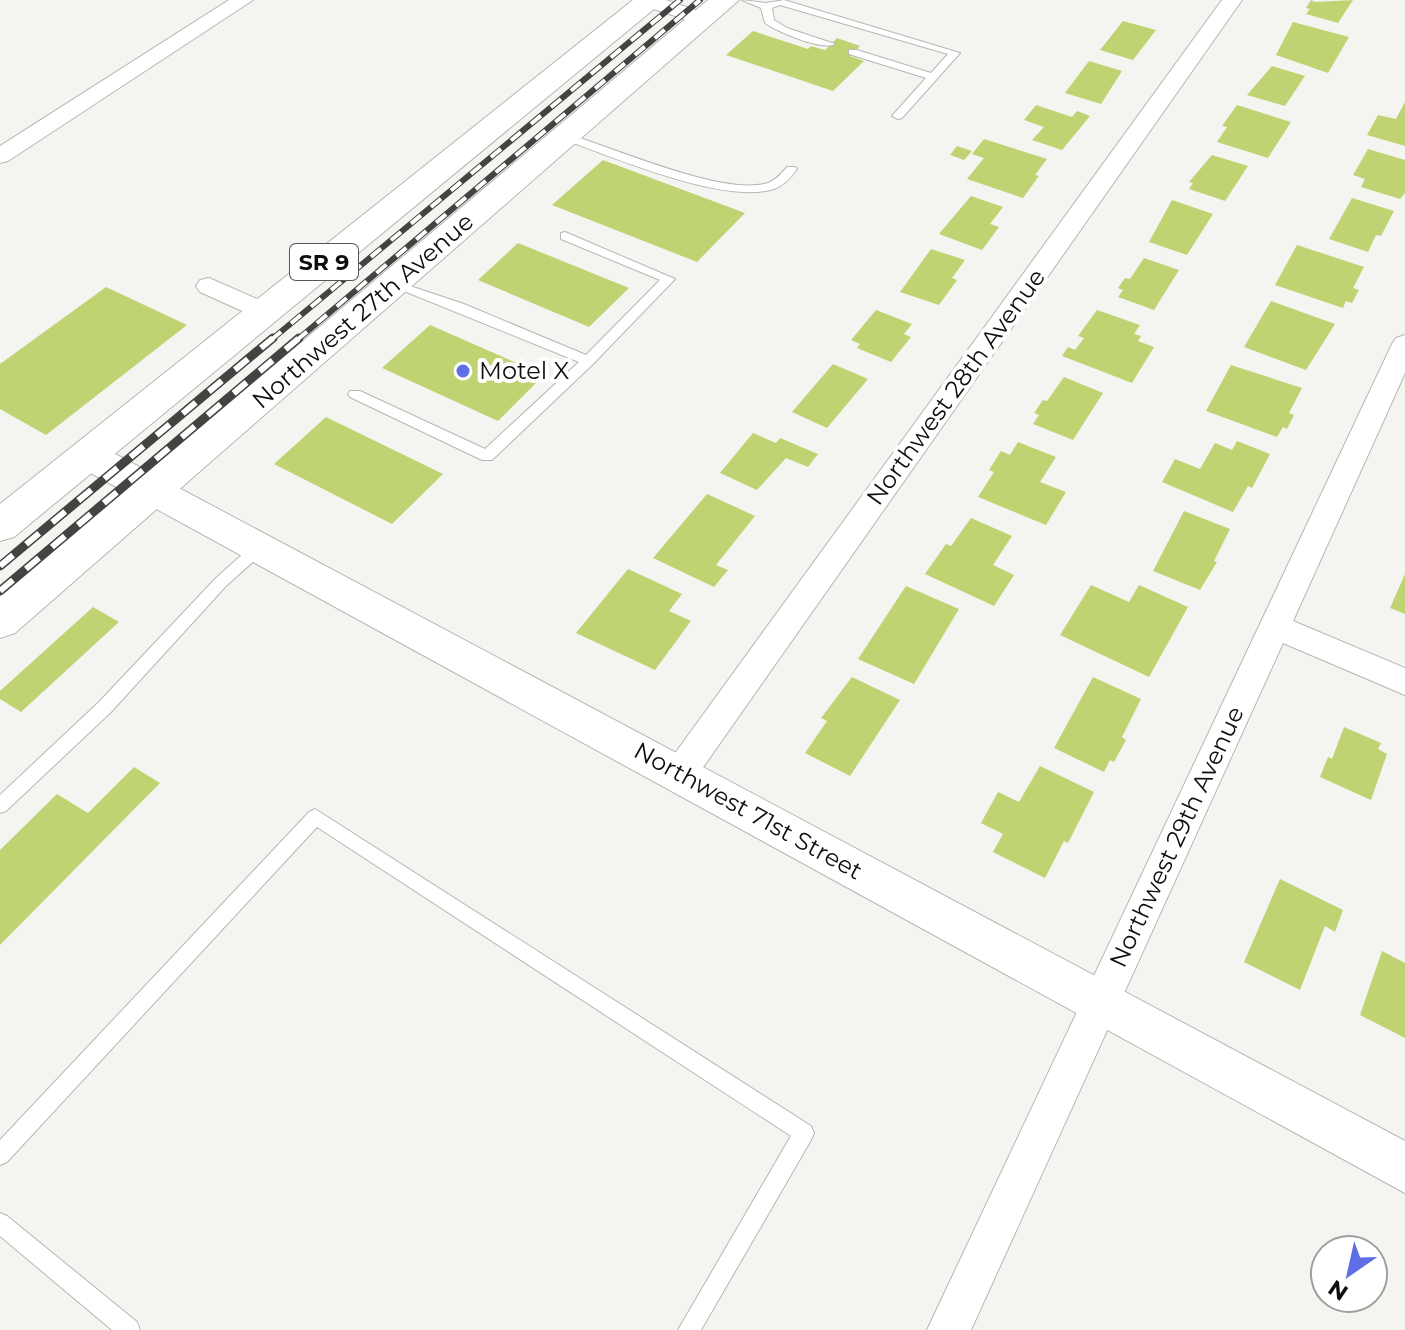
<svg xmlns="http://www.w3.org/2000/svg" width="1405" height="1330" font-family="Montserrat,sans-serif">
<rect width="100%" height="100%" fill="#f4f5f1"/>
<path fill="#bfd373" d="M 1311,0 L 1315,2 L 1353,0 L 1338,23 L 1306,14 L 1310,9 L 1306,8 Z
M 1123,21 L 1156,30 L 1133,60 L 1100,50 Z
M 1293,22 L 1349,37 L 1328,73 L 1276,55 Z
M 753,31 L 808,49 L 811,46 L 825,50 L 837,38 L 860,46 L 850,56 L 864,61 L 833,91 L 726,55 Z
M 1089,61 L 1122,71 L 1101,104 L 1065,93 Z
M 1272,66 L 1305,76 L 1285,106 L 1247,95 Z
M 1405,102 L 1405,146 L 1367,135 L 1378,115 L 1396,119 Z
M 1036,105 L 1072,117 L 1077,111 L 1090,116 L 1062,150 L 1032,140 L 1044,127 L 1024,120 Z
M 1237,105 L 1291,122 L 1268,158 L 1217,142 L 1227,127 L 1222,126 Z
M 984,139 L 1047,159 L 1035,175 L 1039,176 L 1023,198 L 967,179 L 984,158 L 972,154 Z
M 957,146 L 972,151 L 964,160 L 950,155 Z
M 1368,149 L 1405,160 L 1405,193 L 1400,199 L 1361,187 L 1365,179 L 1353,175 Z
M 1212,155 L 1248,166 L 1225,201 L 1189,189 L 1193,183 L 1189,182 Z
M 603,160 L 745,213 L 697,262 L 552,205 Z
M 971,196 L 1003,207 L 990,224 L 999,227 L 982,250 L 939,234 Z
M 1352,198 L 1394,211 L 1381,236 L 1376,235 L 1368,252 L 1329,239 Z
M 1172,200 L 1213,214 L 1187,255 L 1149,242 Z
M 518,243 L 629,288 L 589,327 L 478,280 Z
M 1297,245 L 1364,267 L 1353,288 L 1359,290 L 1352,303 L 1346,301 L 1343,308 L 1275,285 Z
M 931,249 L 965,260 L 952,278 L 957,280 L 939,305 L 900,292 Z
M 1144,258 L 1179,270 L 1154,310 L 1118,297 L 1123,290 L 1118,288 L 1125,278 L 1130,279 Z
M 106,287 L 187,325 L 46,435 L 0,409 L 0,364 Z
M 1271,301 L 1335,324 L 1306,370 L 1244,347 Z
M 876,310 L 912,324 L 904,334 L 911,337 L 891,362 L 857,348 L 860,344 L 851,340 Z
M 1097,310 L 1140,325 L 1134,334 L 1141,336 L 1138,341 L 1154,347 L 1132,383 L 1062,356 L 1068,347 L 1075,350 L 1084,338 L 1078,336 Z
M 430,325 L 544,375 L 498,421 L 382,368 Z
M 833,364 L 868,379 L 827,428 L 792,412 Z
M 1231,365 L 1302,388 L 1289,413 L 1294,415 L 1287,429 L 1283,427 L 1277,437 L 1206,411 Z
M 1064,377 L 1103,393 L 1073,440 L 1033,424 L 1039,415 L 1034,413 L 1043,400 L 1047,401 Z
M 326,417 L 443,474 L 392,524 L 274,464 Z
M 753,433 L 776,443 L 780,438 L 818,454 L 808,467 L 786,458 L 757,490 L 720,473 Z
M 1237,441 L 1270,454 L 1252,488 L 1248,486 L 1233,512 L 1162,482 L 1175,459 L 1200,469 L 1215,443 L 1232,450 Z
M 1018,442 L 1056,457 L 1040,482 L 1066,492 L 1046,525 L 978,497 L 994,472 L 989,470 L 1001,451 L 1010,455 Z
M 707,494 L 755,516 L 716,565 L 728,570 L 714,587 L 653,558 Z
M 1184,511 L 1230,529 L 1214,561 L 1217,562 L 1200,590 L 1153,571 Z
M 971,518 L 1012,536 L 993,565 L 1014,575 L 994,606 L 925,574 L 946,544 L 951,546 Z
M 628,569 L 682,594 L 669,611 L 691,621 L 655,670 L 576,633 Z
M 1405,574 L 1405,614 L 1390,608 Z
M 1091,585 L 1129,602 L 1139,585 L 1188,607 L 1149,677 L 1060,635 Z
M 906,586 L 959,609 L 914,684 L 858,659 Z
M 93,607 L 119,622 L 21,712 L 0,699 L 0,691 Z
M 852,677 L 900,700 L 850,776 L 805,753 L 827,721 L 821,718 Z
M 1093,677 L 1141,699 L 1122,737 L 1126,740 L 1114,762 L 1110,760 L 1104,772 L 1054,748 Z
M 1344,727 L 1381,743 L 1378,749 L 1387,754 L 1371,800 L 1320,777 L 1328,757 L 1332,759 Z
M 1040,766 L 1094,792 L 1068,843 L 1064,841 L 1045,878 L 993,852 L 1003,834 L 981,823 L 998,792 L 1019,802 Z
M 134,767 L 160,783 L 0,945 L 0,850 L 57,794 L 88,813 Z
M 1280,879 L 1343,910 L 1335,932 L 1325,926 L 1300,990 L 1244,962 Z
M 1382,951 L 1405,963 L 1405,1038 L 1360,1015 Z"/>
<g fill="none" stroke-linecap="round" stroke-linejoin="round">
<defs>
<path id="service" d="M 742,0 L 766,3 L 784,0 L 960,53 L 902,118 L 898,119 L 892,116 L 926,78 L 849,54 L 849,50 L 857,50 L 931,73 L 948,54 L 780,5 L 772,8 L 774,20 L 787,28 L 835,44 C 822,51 778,32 765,23 L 761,8 Z
M 567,134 C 613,147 723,197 768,183 C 776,180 782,173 787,167 L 795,167 L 797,169 C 791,178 784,185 774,189 C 725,205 612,157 563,139 L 561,137 Z
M 565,232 L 675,279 L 593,364 L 492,460 L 482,460 L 350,397 L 348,394 L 350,391 L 360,391 L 485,449 L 579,362 L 389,285 L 395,281 L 464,304 L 586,355 L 660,280 L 561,239 L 561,233 Z
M 260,541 L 265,543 L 267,547 L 265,551 L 226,586 L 111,712 L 6,811 L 0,813 L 0,795 L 99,702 L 216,578 L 255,543 Z
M 315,809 L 811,1126 L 814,1133 L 811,1140 L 701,1330 L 678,1330 L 791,1136 L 317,827 L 7,1162 L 0,1165 L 0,1140 L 309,812 Z
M 0,1213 L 7,1216 L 137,1322 L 140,1330 L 112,1330 L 0,1236 Z"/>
<path id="minor" d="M 229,0 L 253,0 L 8,161 L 0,163 L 0,146 Z
M 635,0 L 666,0 L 710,15 L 713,19 L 703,25 L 638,4 Z
M 1222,0 L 1242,0 L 692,783 L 680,787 L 668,783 L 663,773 L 668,763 Z
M 209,278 L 271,305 L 275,311 L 271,317 L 262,320 L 200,292 L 196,286 L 200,280 Z
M 1405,335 L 1405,373 L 1293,621 L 1405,668 L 1405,695 L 1283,643 L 971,1330 L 927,1330 L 1392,344 L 1396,338 Z"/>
<path id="tertiary" d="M 89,443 L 102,447 L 1405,1141 L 1405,1193 L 76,465 L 71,456 L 76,447 Z"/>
<path id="primary" d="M 633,0 L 665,0 L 14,537 L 0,541 L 0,504 Z
M 708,0 L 739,0 L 15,633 L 0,638 L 0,596 Z"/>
</defs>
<use href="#service" stroke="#b6b7b4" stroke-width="2"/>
<use href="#minor" stroke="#b6b7b4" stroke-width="2"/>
<use href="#tertiary" stroke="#b6b7b4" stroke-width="2"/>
<use href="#primary" stroke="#b6b7b4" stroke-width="2"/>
<use href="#service" fill="#fff" fill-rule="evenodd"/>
<use href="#minor" fill="#fff" fill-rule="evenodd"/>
<use href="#tertiary" fill="#fff" fill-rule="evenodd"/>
<use href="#primary" fill="#fff" fill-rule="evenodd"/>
<defs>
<path id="rail-far1" d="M 271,340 L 680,0
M 297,340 L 700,0"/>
<path id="rail" d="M 0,566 L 273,338
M 0,591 L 299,338"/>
</defs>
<use href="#rail-far1" stroke="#434341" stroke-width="6"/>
<use href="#rail" stroke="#434341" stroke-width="9"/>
<use href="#rail-far1" stroke="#fff" stroke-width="4" stroke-dasharray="13" stroke-linecap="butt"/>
<use href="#rail" stroke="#fff" stroke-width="6" stroke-dasharray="17" stroke-linecap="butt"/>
</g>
<circle fill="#5e6fe6" stroke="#fff" stroke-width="3" cx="463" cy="371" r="8"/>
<g text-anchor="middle" stroke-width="8" stroke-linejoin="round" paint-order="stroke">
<rect fill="#fff" stroke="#565656" stroke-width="2" x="290" y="244" width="68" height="36" rx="6"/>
<g font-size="22" font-weight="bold" fill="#0e0e0d">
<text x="324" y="270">SR 9</text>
</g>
<g font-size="24" fill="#0e0e0d" stroke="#fff">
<text transform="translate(363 311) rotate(-41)" y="8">Northwest 27th Avenue</text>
<text transform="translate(956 387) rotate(-54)" y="8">Northwest 28th Avenue</text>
<text transform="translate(748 811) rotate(29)" y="8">Northwest 71st Street</text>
<text transform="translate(1177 837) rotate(-65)" y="8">Northwest 29th Avenue</text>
</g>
<g font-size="24" fill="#0e0e0d" stroke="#fff" text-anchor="start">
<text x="479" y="379">Motel X</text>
</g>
</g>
<g transform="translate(1349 1274) rotate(214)"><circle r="38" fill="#ffffff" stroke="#9f9f9e" stroke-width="2"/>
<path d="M0-6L14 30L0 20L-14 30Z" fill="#5e6fe6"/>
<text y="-12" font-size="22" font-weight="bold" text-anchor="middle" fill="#0e0e0d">N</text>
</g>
</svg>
